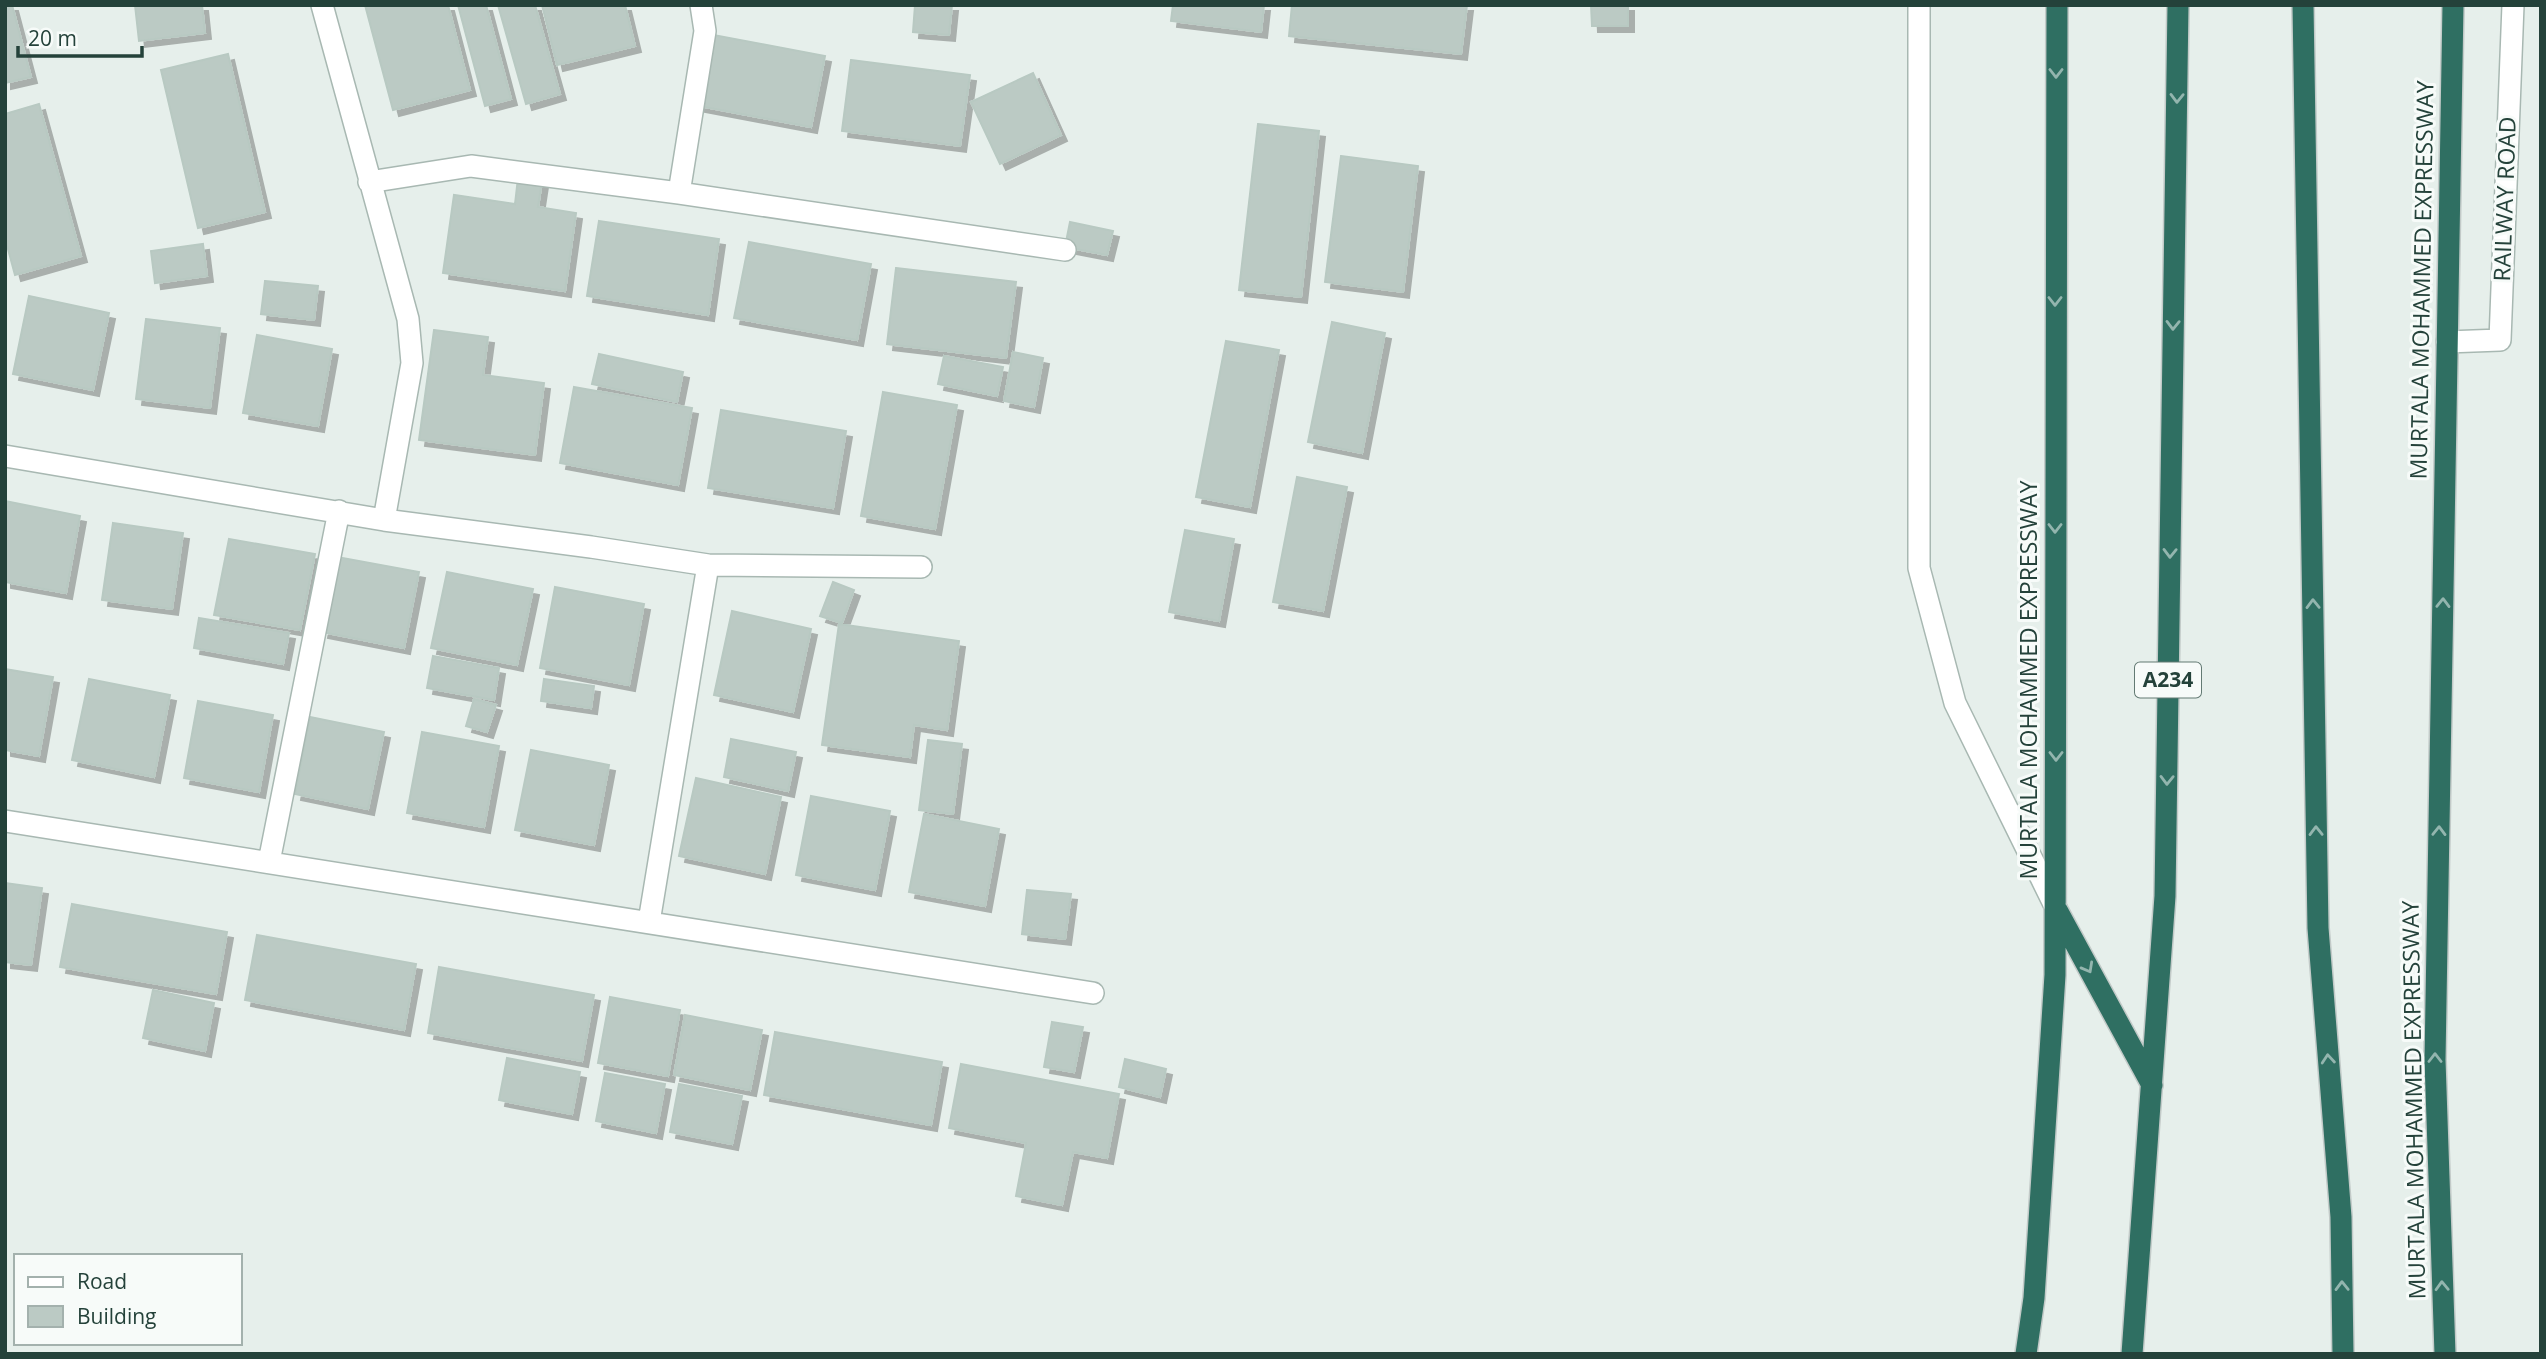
<svg xmlns="http://www.w3.org/2000/svg" width="2546" height="1359" font-family="'Open Sans',sans-serif">
<defs>
<filter id="shadow"><feDropShadow dx="6" dy="6" stdDeviation="0" flood-color="#0004"/></filter>
</defs>
<rect width="100%" height="100%" fill="#e6efeb"/>
<path fill="#bbcac4" stroke="#b8c9c2" stroke-width="2" filter="url(#shadow)" d="M 5,5 L 12,5 L 31,77 L 5,83 Z
M 135,5 L 202,5 L 205,33 L 139,41 Z
M 365,5 L 448,5 L 470,90 L 393,110 Z
M 458,5 L 486,5 L 511,99 L 485,106 Z
M 498,5 L 535,5 L 560,94 L 526,104 Z
M 542,5 L 625,5 L 635,46 L 557,65 Z
M 915,5 L 952,5 L 949,35 L 913,32 Z
M 1173,5 L 1264,5 L 1261,32 L 1171,21 Z
M 1292,5 L 1467,5 L 1461,54 L 1289,36 Z
M 1591,5 L 1628,5 L 1628,26 L 1592,26 Z
M 708,34 L 825,56 L 811,127 L 694,105 Z
M 228,54 L 265,212 L 198,228 L 161,70 Z
M 851,60 L 970,75 L 960,146 L 842,131 Z
M 1033,73 L 1061,135 L 1000,164 L 971,102 Z
M 39,104 L 81,256 L 15,275 L 5,238 L 5,114 Z
M 1258,124 L 1319,131 L 1301,297 L 1239,290 Z
M 1341,156 L 1418,166 L 1403,292 L 1325,282 Z
M 518,178 L 542,181 L 538,207 L 576,213 L 565,291 L 443,273 L 454,195 L 515,204 Z
M 599,221 L 719,239 L 708,315 L 587,296 Z
M 1070,222 L 1113,231 L 1107,255 L 1065,247 Z
M 749,242 L 871,264 L 857,340 L 734,318 Z
M 203,244 L 207,276 L 155,283 L 151,251 Z
M 896,268 L 1016,282 L 1006,358 L 887,344 Z
M 265,281 L 318,286 L 314,320 L 261,314 Z
M 29,296 L 109,313 L 93,390 L 13,374 Z
M 146,319 L 220,328 L 210,408 L 136,399 Z
M 1332,322 L 1385,333 L 1362,453 L 1308,442 Z
M 434,330 L 488,337 L 483,375 L 544,383 L 535,455 L 419,440 Z
M 257,335 L 332,349 L 318,426 L 243,413 Z
M 1226,341 L 1279,350 L 1250,507 L 1196,497 Z
M 1013,352 L 1043,358 L 1034,407 L 1004,401 Z
M 599,354 L 683,372 L 677,402 L 592,384 Z
M 944,356 L 1003,367 L 997,396 L 938,384 Z
M 574,387 L 692,408 L 678,485 L 560,463 Z
M 883,392 L 957,405 L 935,529 L 861,516 Z
M 721,410 L 846,431 L 833,508 L 708,488 Z
M 1297,477 L 1347,487 L 1323,611 L 1273,602 Z
M 5,501 L 80,516 L 66,593 L 5,582 Z
M 113,523 L 183,533 L 172,609 L 102,600 Z
M 1185,530 L 1234,539 L 1219,621 L 1169,612 Z
M 229,539 L 315,554 L 300,630 L 214,615 Z
M 337,557 L 419,572 L 404,648 L 322,632 Z
M 447,572 L 533,589 L 517,665 L 431,648 Z
M 833,582 L 854,590 L 842,623 L 820,616 Z
M 555,587 L 644,604 L 629,685 L 540,668 Z
M 732,611 L 811,629 L 793,712 L 714,695 Z
M 199,618 L 289,633 L 283,664 L 194,648 Z
M 839,624 L 959,641 L 947,730 L 914,725 L 910,757 L 822,745 Z
M 433,656 L 499,668 L 494,700 L 427,688 Z
M 5,669 L 53,677 L 39,756 L 5,750 Z
M 89,679 L 170,695 L 154,777 L 72,760 Z
M 544,679 L 594,686 L 591,708 L 541,701 Z
M 474,699 L 496,705 L 487,732 L 466,726 Z
M 198,701 L 273,715 L 259,792 L 184,778 Z
M 310,717 L 384,732 L 368,809 L 295,794 Z
M 422,732 L 499,746 L 484,827 L 407,813 Z
M 731,739 L 796,752 L 788,791 L 724,777 Z
M 928,740 L 962,744 L 953,814 L 919,810 Z
M 531,750 L 609,765 L 594,845 L 515,830 Z
M 696,778 L 781,797 L 765,874 L 679,856 Z
M 811,796 L 890,811 L 875,890 L 796,875 Z
M 924,814 L 999,829 L 985,906 L 909,892 Z
M 5,883 L 42,888 L 31,965 L 5,962 Z
M 1027,890 L 1071,894 L 1065,939 L 1022,934 Z
M 72,904 L 227,932 L 216,994 L 60,967 Z
M 257,935 L 416,964 L 404,1030 L 245,1000 Z
M 439,967 L 594,995 L 582,1061 L 428,1033 Z
M 153,990 L 214,1003 L 205,1051 L 143,1038 Z
M 610,997 L 680,1010 L 668,1076 L 598,1063 Z
M 685,1015 L 762,1030 L 750,1090 L 674,1075 Z
M 1052,1022 L 1083,1027 L 1074,1072 L 1044,1067 Z
M 775,1032 L 942,1062 L 931,1125 L 764,1095 Z
M 507,1058 L 580,1072 L 572,1114 L 499,1100 Z
M 1125,1059 L 1166,1069 L 1160,1097 L 1119,1087 Z
M 961,1064 L 1119,1094 L 1107,1158 L 1073,1152 L 1062,1205 L 1016,1196 L 1026,1143 L 949,1128 Z
M 605,1073 L 665,1084 L 656,1133 L 596,1121 Z
M 679,1084 L 742,1096 L 732,1144 L 670,1132 Z"/>
<g fill="none" stroke-linecap="round" stroke-linejoin="round">
<defs>
<path id="minor" d="M 322,5 L 408,319 L 412,363 L 384,520
M 1919,5 L 1919,568 L 1955,703 L 2056,908
M 369,182 L 471,166 L 679,193 L 1065,250
M 679,193 L 705,31 L 701,5
M 2447,342 L 2500,340 L 2513,5
M 5,456 L 384,520 L 591,547 L 708,565 L 649,922
M 708,565 L 921,567
M 5,821 L 1093,993
M 269,862 L 339,511"/>
<path id="highway" d="M 2303,5 L 2318,928 L 2341,1217 L 2343,1354
M 2057,910 L 2152,1085
M 2026,1354 L 2034,1298 L 2055,975 L 2057,5
M 2132,1354 L 2165,896 L 2178,5
M 2445,1354 L 2435,1060 L 2453,5"/>
</defs>
<use href="#minor" stroke="#a8b8b2" stroke-width="24"/>
<use href="#highway" stroke="#c2cac8" stroke-width="24"/>
<use href="#minor" stroke="#fff" stroke-width="21"/>
<use href="#highway" stroke="#2f6f62" stroke-width="21"/>
</g>
<defs><path id="oneway-chevron" d="M-2-3.5L2.5 0L-2 3.5" fill="none" stroke-width="1.6" stroke-linecap="round" stroke-linejoin="round" transform="scale(1.75)"/></defs>
<g stroke="#93b5ae">
<use href="#oneway-chevron" transform="translate(2056 73) rotate(90)"/>
<use href="#oneway-chevron" transform="translate(2177 98) rotate(91)"/>
<use href="#oneway-chevron" transform="translate(2055 301) rotate(90)"/>
<use href="#oneway-chevron" transform="translate(2173 325) rotate(91)"/>
<use href="#oneway-chevron" transform="translate(2055 528) rotate(90)"/>
<use href="#oneway-chevron" transform="translate(2170 553) rotate(91)"/>
<use href="#oneway-chevron" transform="translate(2443 603) rotate(-89)"/>
<use href="#oneway-chevron" transform="translate(2313 604) rotate(-91)"/>
<use href="#oneway-chevron" transform="translate(2056 756) rotate(90)"/>
<use href="#oneway-chevron" transform="translate(2167 780) rotate(91)"/>
<use href="#oneway-chevron" transform="translate(2316 831) rotate(-91)"/>
<use href="#oneway-chevron" transform="translate(2439 831) rotate(-89)"/>
<use href="#oneway-chevron" transform="translate(2088 968) rotate(61)"/>
<use href="#oneway-chevron" transform="translate(2435 1058) rotate(-90)"/>
<use href="#oneway-chevron" transform="translate(2328 1059) rotate(-95)"/>
<use href="#oneway-chevron" transform="translate(2342 1286) rotate(-91)"/>
<use href="#oneway-chevron" transform="translate(2442 1286) rotate(-92)"/>
</g>
<g text-anchor="middle" stroke-width="6" stroke-linejoin="round" paint-order="stroke">
<rect fill="#f7fbf9" stroke="#637a73" stroke-width="2" x="2135" y="662.5" width="66" height="35" rx="5"/>
<g font-size="21" font-weight="bold" fill="#24423a">
<text x="2168" y="687">A234</text>
</g>
<g font-size="23" fill="#24423a" stroke="#f7fbf9">
<text transform="translate(2505 199) rotate(-88)" y="8">RAILWAY ROAD</text>
<text transform="translate(2422 280) rotate(-89)" y="8">MURTALA MOHAMMED EXPRESSWAY</text>
<text transform="translate(2029 680) rotate(-90)" y="8">MURTALA MOHAMMED EXPRESSWAY</text>
<text transform="translate(2414 1100) rotate(-91)" y="8">MURTALA MOHAMMED EXPRESSWAY</text>
</g>
</g>
<rect width="2546" height="1359" fill="none" stroke="#24423a" stroke-width="14"/>
<rect x="14" y="1254" width="228" height="91" fill="#f7fbf9" stroke="#a3b1ad" stroke-width="2"/>
<rect x="28" y="1277" width="35" height="10" fill="#ffffff" stroke="#a3b1ad" stroke-width="2"/>
<text x="77" y="1289" font-size="21" fill="#24423a">Road</text>
<rect x="28" y="1306" width="35" height="21" fill="#bbcac4" stroke="#a3b1ad" stroke-width="2"/>
<text x="77" y="1324" font-size="21" fill="#24423a">Building</text>
<path d="M18 46v10h124v-10" fill="none" stroke="#24423a" stroke-width="3.5"/>
<text x="28" y="46" font-size="21" fill="#24423a" stroke="#f7fbf9" stroke-width="5" paint-order="stroke">20 m</text>
</svg>
